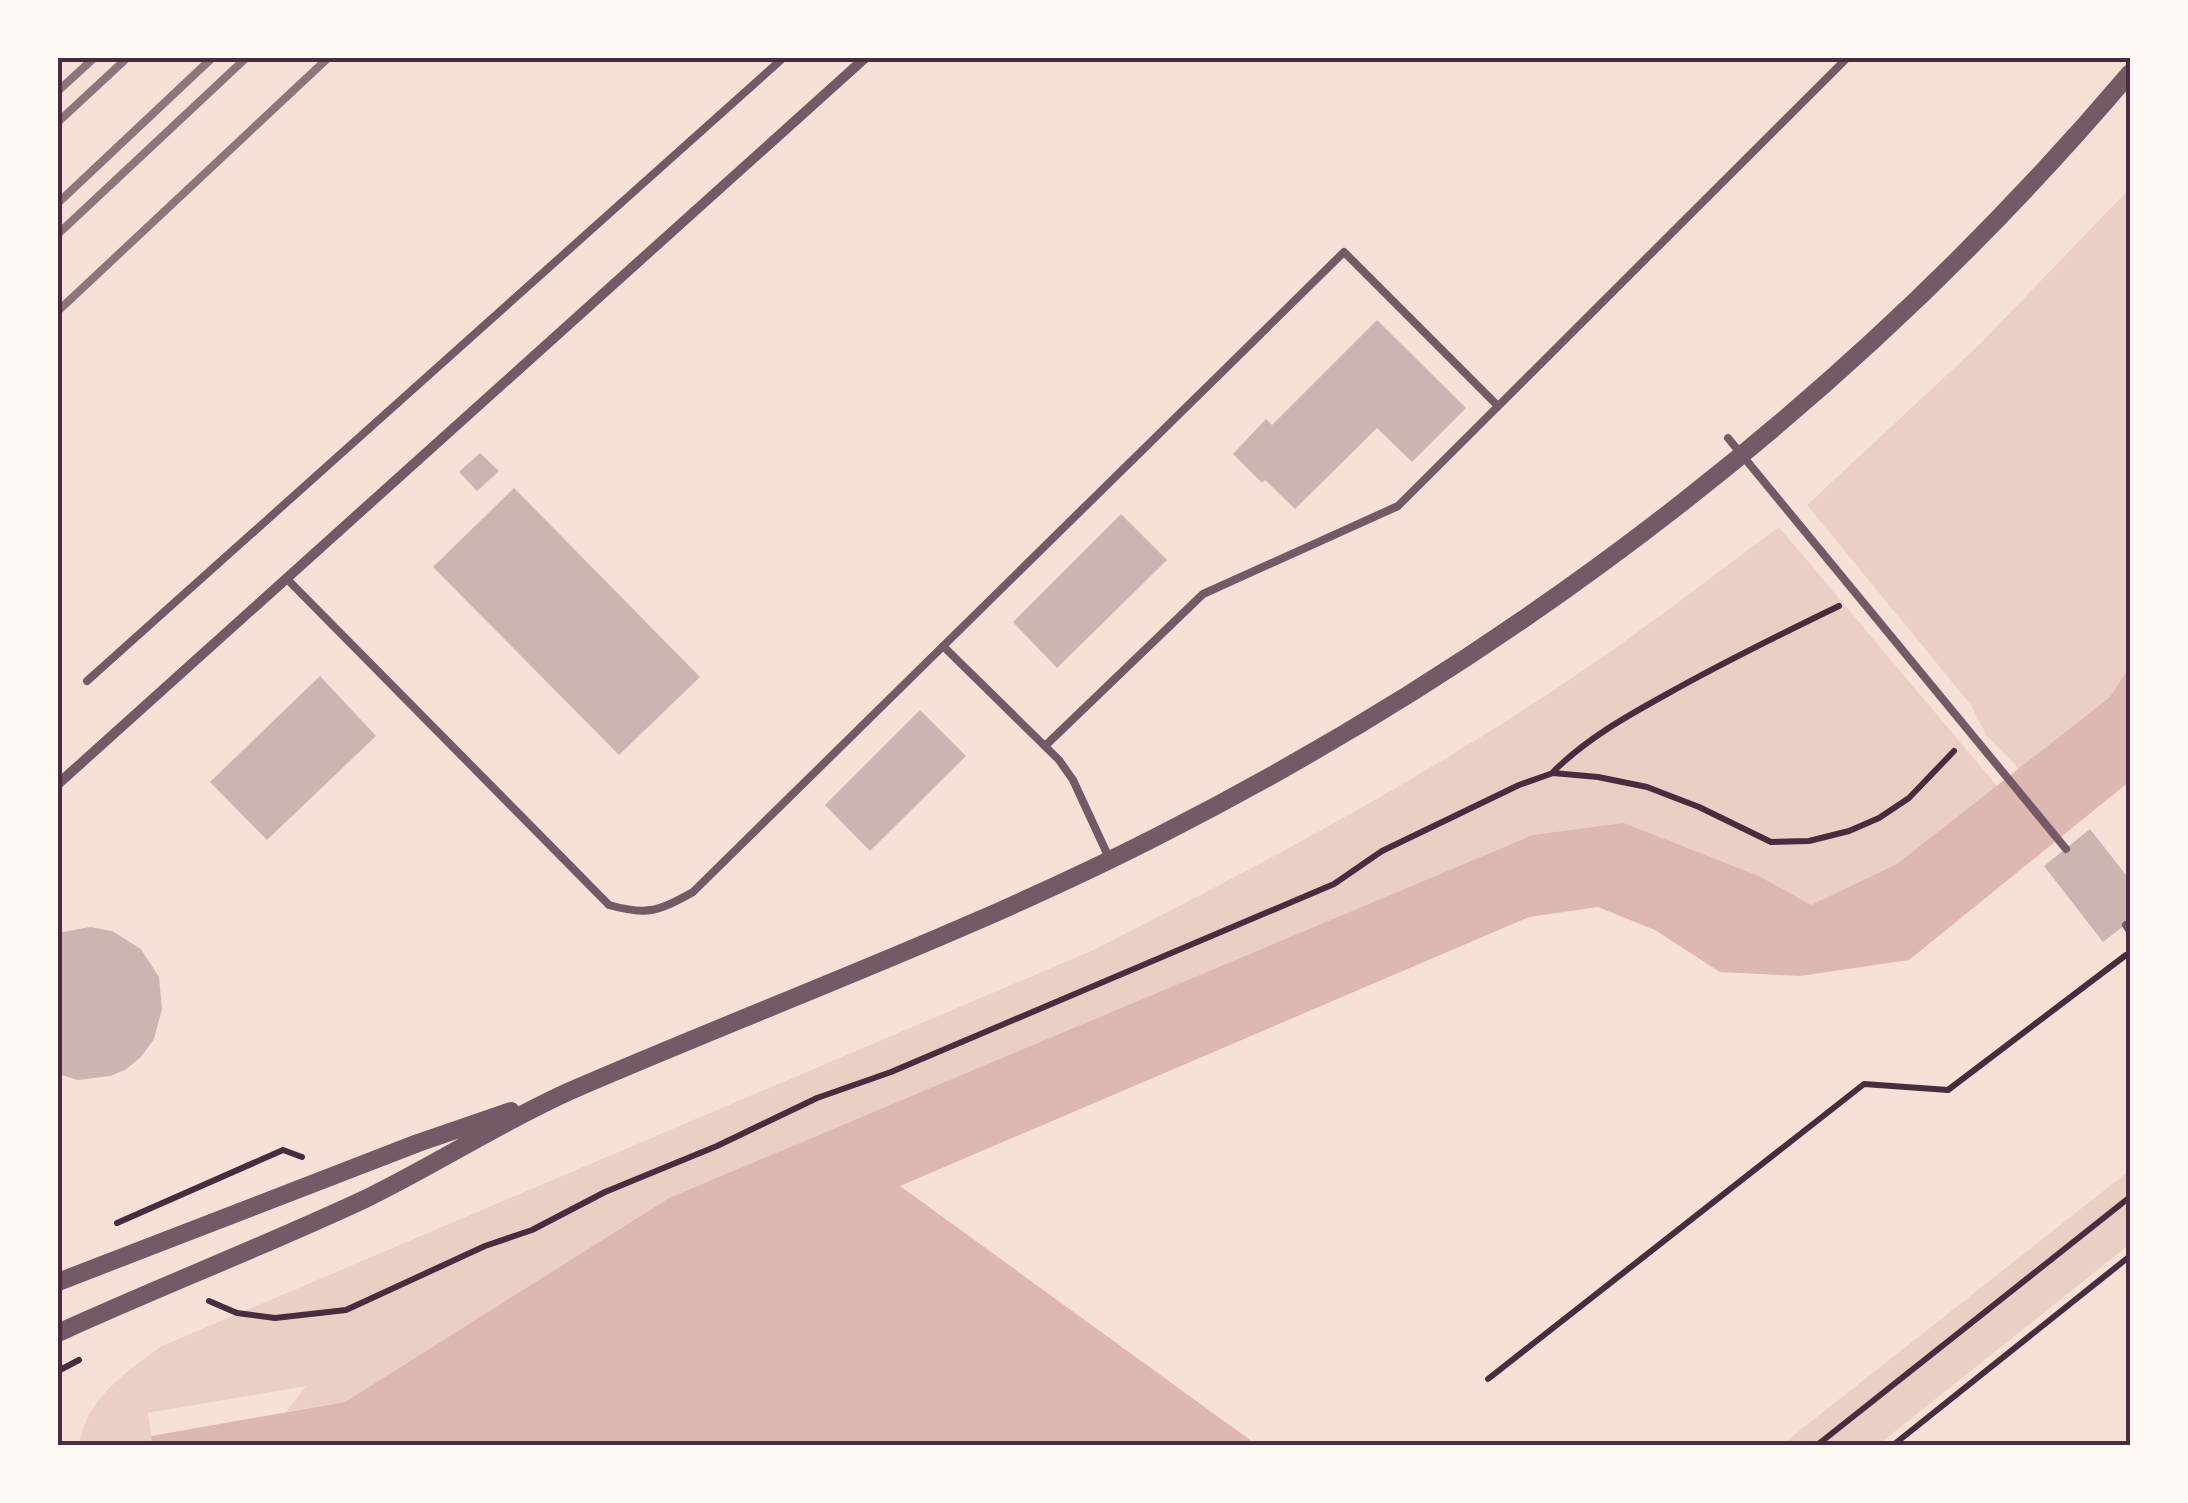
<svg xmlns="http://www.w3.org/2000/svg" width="2188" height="1503" font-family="Montserrat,sans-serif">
<rect width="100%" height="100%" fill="#f7e1d7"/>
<path fill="#ebcfc5" d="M 2130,188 L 2130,666 L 2111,697 L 2019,769 L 1986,735 L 1971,705 L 1807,505 L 1979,345 Z
M 1779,527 L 1997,786 L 1897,864 L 1811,906 L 1759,876 L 1624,823 L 669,1198 L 345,1402 L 286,1412 L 306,1386 L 148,1413 L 153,1445 L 79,1446 C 85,1399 127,1371 162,1346 L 1091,951 C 1254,869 1417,782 1569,680 C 1641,632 1709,578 1779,527 Z
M 2130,1170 L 2130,1244 L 1878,1445 L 1780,1446 Z"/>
<path fill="#dcb8b0" d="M 2130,666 L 2130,781 L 1909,960 L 1800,976 L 1720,972 L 1655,930 L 1598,907 L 1529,917 L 900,1186 L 1257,1445 L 153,1446 L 151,1436 L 345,1402 L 669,1198 L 1533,835 L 1624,823 L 1759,876 L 1811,905 L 1897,864 L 2110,697 Z"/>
<path fill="#ccb4b1" d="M 1377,320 L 1466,408 L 1412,462 L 1377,428 L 1295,509 L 1265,480 L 1262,483 L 1233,454 L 1266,419 L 1272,425 Z
M 480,453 L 499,471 L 477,491 L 459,472 Z
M 514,488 L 700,677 L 619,755 L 433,567 Z
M 1121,514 L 1167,560 L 1057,668 L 1013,622 Z
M 320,676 L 376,736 L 267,840 L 210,782 Z
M 920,710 L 966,756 L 870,851 L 825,805 Z
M 2090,829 L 2130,880 L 2130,921 L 2103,942 L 2044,866 Z
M 90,927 L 112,931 L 141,949 L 159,977 L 162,1009 L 154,1039 L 141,1057 L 125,1070 L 110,1076 L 78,1080 L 58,1074 L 58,933 Z"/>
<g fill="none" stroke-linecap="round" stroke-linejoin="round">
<path stroke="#4a2c40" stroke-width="6" d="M 1553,772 C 1586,739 1627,716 1667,694 C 1724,662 1781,634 1839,606
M 117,1223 L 283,1150 L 302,1157
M 209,1301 L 237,1313 L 275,1318 L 346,1310 L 485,1246 L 532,1230 L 605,1192 L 717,1146 L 817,1098 L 891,1072 L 1334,884 L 1382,851 L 1519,785 L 1553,773 L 1598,777 L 1647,787 L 1699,807 L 1771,842 L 1809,841 L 1849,831 L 1879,818 L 1909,798 L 1954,751
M 58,1371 L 79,1360
M 1488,1379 L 1864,1084 L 1948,1090 L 2126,955
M 1816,1446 L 2130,1197
M 1892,1446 L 2130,1256"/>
<path stroke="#755966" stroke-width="8" d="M 1728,438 L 2066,849
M 286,578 L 609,905 C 647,916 660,911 693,892 L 1344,252 L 1498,406
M 943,646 L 1059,760 L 1073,780 L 1110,860
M 87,681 L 783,58
M 1046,745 L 1203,594 L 1398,506 L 1847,58
M 2126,925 L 2130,931"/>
<path stroke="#755966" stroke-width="10" d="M 58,784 L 865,58"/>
<path stroke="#755966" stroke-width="18" d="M 58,1282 L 418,1143 L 511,1111
M 58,1333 C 159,1287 262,1247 363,1200 C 433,1166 499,1123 570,1091 C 766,1006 968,933 1158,836 C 1528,648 1861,390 2130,73"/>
<path stroke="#8f747c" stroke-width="8" d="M 58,91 L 94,58
M 58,122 L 127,58
M 58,203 L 212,58
M 58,234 L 246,58
M 58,311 L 328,58"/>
</g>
<rect width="2188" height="1503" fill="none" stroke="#fffaf5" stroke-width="120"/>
<rect x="60" y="60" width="2068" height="1383" fill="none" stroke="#4a2c40" stroke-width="4"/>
</svg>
